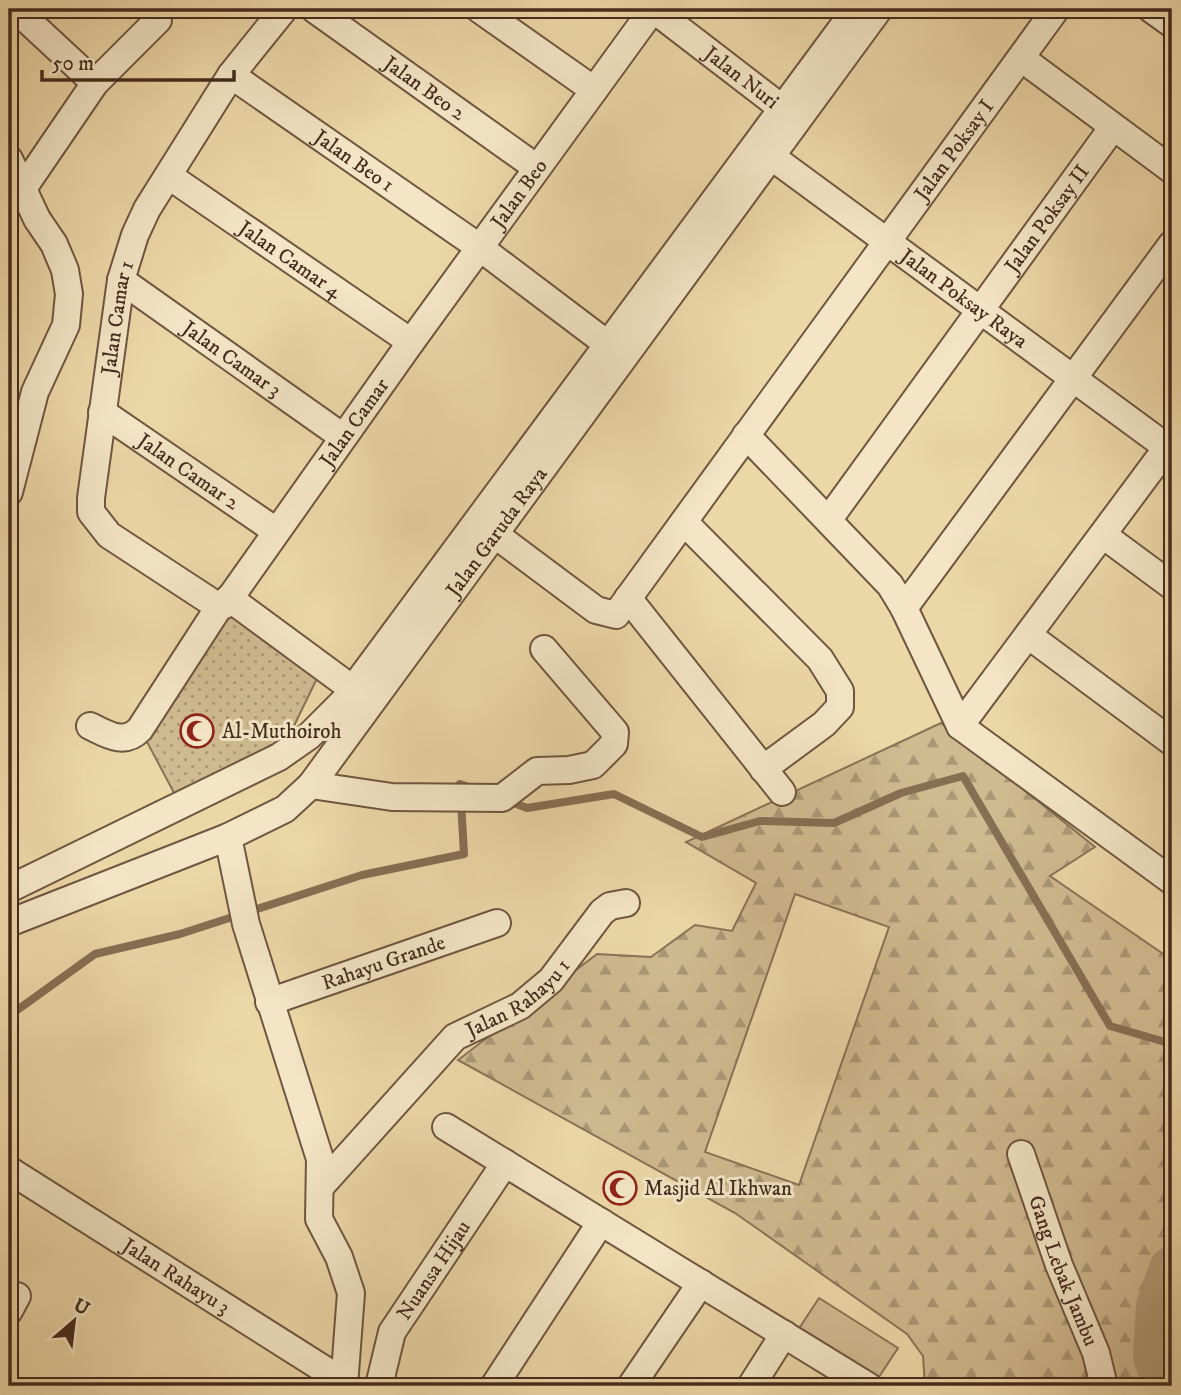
<svg xmlns="http://www.w3.org/2000/svg" width="1181" height="1395" font-family="'IM FELL DW Pica',serif">
<defs>
<pattern id="grass-dots" width="8" height="8" patternUnits="userSpaceOnUse" patternTransform="scale(1.75)"><rect width="8" height="8" fill="#d0ba90"/><path d="M2 2h.1M6 6h.1" fill="none" stroke="#ab9775" stroke-width="1.8" stroke-linecap="round"/></pattern>
<pattern id="forest-firs" width="22" height="20" patternUnits="userSpaceOnUse" patternTransform="scale(1.75)"><rect width="22" height="20" fill="#d0ba90"/><path d="M5 1l3.5 6h-7zM16 11l3.5 6h-7z" fill="#ab9775"/></pattern>
</defs>
<rect width="100%" height="100%" fill="#ecd7a7"/>
<filter id="stains"><feTurbulence type="fractalNoise" baseFrequency=".00286" numOctaves="4"/><feColorMatrix values="0 0 0 0 .2 0 0 0 0 .09 0 0 0 0 .02 0 0 0 .5 -.17"/></filter>
<radialGradient id="worn" r=".72"><stop offset=".6" stop-color="#630" stop-opacity="0"/><stop offset="1" stop-color="#630" stop-opacity=".3"/></radialGradient>
<path fill="url(#grass-dots)" stroke="#8a7257" stroke-width="2" d="M 231,611 L 321,670 L 279,757 L 181,806 L 146,740 Z"/>
<path fill="url(#forest-firs)" stroke="#8a7257" stroke-width="2" fill-rule="evenodd" d="M 941,723 L 1095,847 L 1050,876 L 1172,960 L 1172,1386 L 925,1386 L 923,1356 L 907,1334 L 735,1213 L 458,1060 L 597,954 L 651,957 L 695,925 L 732,931 L 756,883 L 686,842 ZM 795,894 L 889,927 L 799,1185 L 705,1152 Z"/>
<path fill="#d0ba90" stroke="#8a7257" stroke-width="2" d="M 819,1298 L 898,1348 L 877,1380 L 798,1330 Z"/>
<g fill="none" stroke-linecap="round" stroke-linejoin="round">
<path stroke="#876f54" stroke-width="8" d="M 506,800 L 527,808 L 614,794 L 702,837 L 760,821 L 834,823 L 901,793 L 963,776 L 1110,1026 L 1172,1044
M 9,1016 L 95,954 L 180,934 L 362,875 L 464,854 L 460,784 L 471,788"/>
<path stroke="#b39d78" stroke-width="46" d="M 1167,1386 L 1156,1356 L 1159,1306 L 1172,1269"/>
<defs>
<g id="minor">
<path d="M 21,9 L 26,19 L 95,83"/>
<path id="s1" d="M 314,9 L 537,168"/>
<path d="M 479,9 L 594,90"/>
<path id="s2" d="M 653,9 L 796,119"/>
<path d="M 1151,9 L 1172,24"/>
<path d="M 1021,58 L 1172,170"/>
<path id="s3" d="M 231,75 L 479,247 L 606,343"/>
<path id="s4" d="M 757,146 L 1172,451"/>
<path d="M 9,159 L 37,219 L 54,244 L 65,270 L 69,294 L 66,325 L 35,392 L 9,492"/>
<path id="s5" d="M 169,176 L 411,342"/>
<path d="M 22,190 L 95,83 L 158,20"/>
<path id="s6" d="M 121,280 L 343,437"/>
<path id="s7" d="M 102,412 L 276,531"/>
<path d="M 746,435 L 890,585 L 904,608 L 960,726 L 1172,881"/>
<path id="s8" d="M 829,519 L 1113,127"/>
<path d="M 684,522 L 820,659 L 840,691 L 840,707 L 824,724 L 763,769"/>
<path id="s9" d="M 493,533 L 596,610 L 616,615 L 1056,9"/>
<path d="M 1103,535 L 1172,586"/>
<path d="M 229,598 L 354,690"/>
<path d="M 628,598 L 782,792"/>
<path id="s10" d="M 219,607 L 109,535 L 91,512 L 91,498 L 121,280 L 135,235 L 147,209 L 231,75 L 284,9"/>
<path d="M 904,608 L 1172,244"/>
<path d="M 1028,635 L 1172,742"/>
<path id="s11" d="M 90,726 C 107,734 124,746 140,729 L 219,607 L 225,605 L 411,342 L 653,9"/>
<path d="M 960,726 L 1172,441"/>
<path d="M 311,785 L 392,797 L 502,798 L 537,771 L 569,770 L 593,765 L 614,744 L 615,732 L 544,649"/>
<path d="M 228,837 L 246,924 L 320,1159 L 319,1219 L 339,1257 L 351,1293 L 344,1386"/>
<path d="M 9,889 L 279,757 L 309,736 L 344,701 L 856,9"/>
<path id="s12" d="M 9,923 L 228,837 L 285,809 L 311,785 L 879,9"/>
<path id="s13" d="M 269,1002 L 497,923"/>
<path d="M 446,1127 L 868,1386"/>
<path id="s14" d="M 1021,1154 L 1059,1265 L 1096,1353 L 1104,1386"/>
<path id="s15" d="M 9,1170 L 344,1382"/>
<path id="s16" d="M 321,1186 L 455,1037 L 520,1006 L 551,980 L 602,912 L 610,906 L 626,903"/>
<path d="M 9,1311 L 17,1296"/>
<path id="s17" d="M 379,1386 L 392,1332 L 505,1163"/>
<path d="M 494,1386 L 601,1222"/>
<path d="M 631,1386 L 701,1283"/>
<path d="M 751,1386 L 784,1334"/>
</g>
</defs>
<use href="#minor" stroke="#6f5640" stroke-width="30"/>
<use href="#minor" stroke="#f3e5c6" stroke-width="26"/>
</g>
<defs>
<symbol id="mosque-ring" viewBox="-11 -11 22 22"><circle r="9.5" fill="#f3e5c6" stroke="#8f2418" stroke-width="1.5"/><path d="M3.5-4.9A6 6 0 1 0 3.5 4.9A5 5 0 1 1 3.5-4.9Z" fill="#8f2418"/></symbol>
</defs>
<g fill-rule="evenodd">
<use href="#mosque-ring" x="178" y="712" width="38" height="38"/>
<use href="#mosque-ring" x="601" y="1169" width="38" height="38"/>
</g>
<g text-anchor="middle" stroke-width="6" stroke-linejoin="round" paint-order="stroke">
<g font-size="21" fill="#452b1e" stroke="#f3e5c6">
<text dy="7" stroke="none"><textPath href="#s2" startOffset="112">Jalan Nuri</textPath></text>
<text dy="7" stroke="none"><textPath href="#s1" startOffset="136">Jalan Beo 2</textPath></text>
<text dy="7" stroke="none"><textPath href="#s9" startOffset="724">Jalan Poksay I</textPath></text>
<text dy="7" stroke="none"><textPath href="#s3" startOffset="150">Jalan Beo 1</textPath></text>
<text dy="7" stroke="none"><textPath href="#s11" startOffset="712">Jalan Beo</textPath></text>
<text dy="7" stroke="none"><textPath href="#s8" startOffset="371">Jalan Poksay II</textPath></text>
<text dy="7" stroke="none"><textPath href="#s5" startOffset="147">Jalan Camar 4</textPath></text>
<text dy="7" stroke="none"><textPath href="#s4" startOffset="257">Jalan Poksay Raya</textPath></text>
<text dy="7" stroke="none"><textPath href="#s10" startOffset="357">Jalan Camar 1</textPath></text>
<text dy="7" stroke="none"><textPath href="#s6" startOffset="136">Jalan Camar 3</textPath></text>
<text dy="7" stroke="none"><textPath href="#s11" startOffset="430">Jalan Camar</textPath></text>
<text dy="7" stroke="none"><textPath href="#s7" startOffset="105">Jalan Camar 2</textPath></text>
<text dy="7" stroke="none"><textPath href="#s12" startOffset="648">Jalan Garuda Raya</textPath></text>
<text dy="7" stroke="none"><textPath href="#s13" startOffset="121">Rahayu Grande</textPath></text>
<text dy="7" stroke="none"><textPath href="#s16" startOffset="275">Jalan Rahayu 1</textPath></text>
<text dy="7" stroke="none"><textPath href="#s14" startOffset="124">Gang Lebak Jambu</textPath></text>
<text dy="7" stroke="none"><textPath href="#s17" startOffset="130">Nuansa Hijau</textPath></text>
<text dy="7" stroke="none"><textPath href="#s15" startOffset="198">Jalan Rahayu 3</textPath></text>
</g>
<g font-size="21" fill="#452b1e" stroke="#f3e5c6" text-anchor="start">
<text x="222" y="738">Al-Muthoiroh</text>
<text x="644" y="1195">Masjid Al Ikhwan</text>
</g>
</g>
<rect width="1181" height="1395" fill="none" stroke="#ecd7a7" stroke-width="35"/>
<rect x="10" y="10" width="1160" height="1374" fill="none" stroke="#452b1e" stroke-width="3.5"/>
<rect x="18" y="18" width="1146" height="1360" fill="none" stroke="#452b1e" stroke-width="2"/>
<g transform="translate(74 1321) rotate(28)" stroke="#f3e5c6" stroke-width="5" paint-order="stroke">
<path d="M0-5L12 26L0 18L-12 26Z" fill="#452b1e"/>
<text y="-10" font-size="19" font-weight="bold" text-anchor="middle" fill="#452b1e">U</text>
</g>
<path d="M42 70v10h192v-10" fill="none" stroke="#452b1e" stroke-width="3.5"/>
<text x="52" y="70" font-size="21" fill="#452b1e" stroke="#f3e5c6" stroke-width="5" paint-order="stroke">50 m</text>
<rect width="100%" height="100%" filter="url(#stains)"/>
<rect width="100%" height="100%" fill="url(#worn)"/>
</svg>
